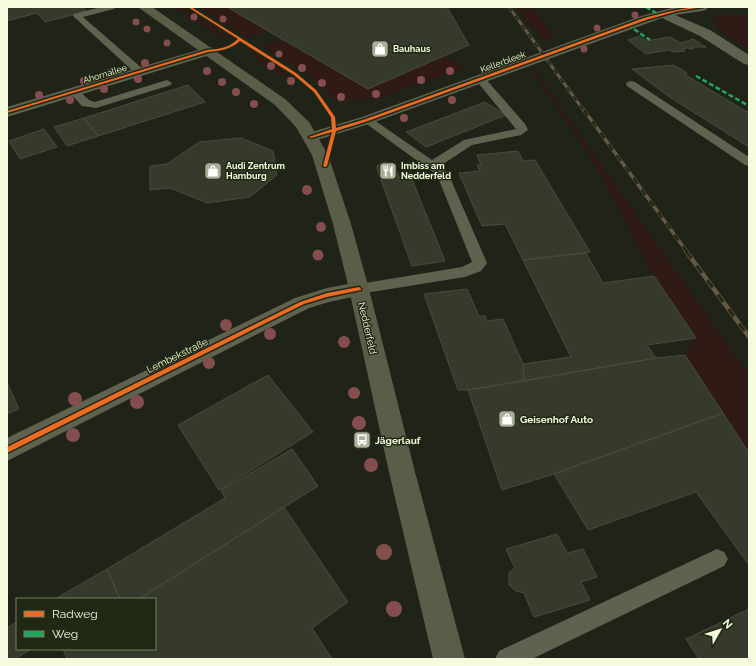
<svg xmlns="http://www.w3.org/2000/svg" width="756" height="666" font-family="Raleway,sans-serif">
<rect width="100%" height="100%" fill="#202318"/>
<path fill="#2f1a16" d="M 174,7 L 182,7 L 235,41 L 222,38 Z
M 199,7 L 227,7 L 269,31 L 248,38 Z
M 517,7 L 531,7 L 555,37 L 547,43 L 537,31 L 533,29 Z
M 749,14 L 749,49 L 728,37 L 713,22 L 714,18 L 726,15 Z
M 283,39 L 444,56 L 466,67 L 377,99 L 335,100 L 316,82 L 305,72 L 262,47 Z
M 253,52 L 298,82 L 294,84 L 255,59 L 253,58 Z
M 536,71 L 749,376 L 749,453 L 685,355 L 696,338 L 654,276 L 594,163 L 533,72 Z"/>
<path fill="#363a2d" stroke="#474c3b" d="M 7,7 L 82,7 L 87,11 L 45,22 L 37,13 L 7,21 Z
M 227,7 L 447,7 L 469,45 L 368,89 Z
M 640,36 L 646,41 L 670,37 L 681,43 L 693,39 L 706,47 L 692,47 L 694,49 L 691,49 L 688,48 L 682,49 L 685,51 L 673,52 L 669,50 L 646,54 L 628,40 Z
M 674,65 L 687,73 L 684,74 L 749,113 L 749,147 L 668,96 L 632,69 Z
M 188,85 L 205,102 L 98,136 L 84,118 Z
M 485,102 L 506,115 L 426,147 L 406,132 Z
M 84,118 L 98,136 L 67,146 L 54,127 Z
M 44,129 L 57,147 L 20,159 L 9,141 Z
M 241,138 L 273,151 L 277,175 L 250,197 L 207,203 L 170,188 L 150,190 L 150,166 L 167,164 L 199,142 Z
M 518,151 L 523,161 L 535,160 L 590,252 L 523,260 L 505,224 L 482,226 L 459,173 L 480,171 L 477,165 L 481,165 L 477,155 Z
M 385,162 L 394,165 L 400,179 L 411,177 L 445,261 L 412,266 L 377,169 L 377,166 Z
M 586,253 L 603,283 L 654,276 L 696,338 L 647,345 L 656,358 L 524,381 L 523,364 L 571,357 L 523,260 Z
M 467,289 L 479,316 L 485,316 L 487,321 L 503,319 L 523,364 L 524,381 L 468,390 L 458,390 L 424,294 Z
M 685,355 L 723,413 L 554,474 L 502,490 L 468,390 L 656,358 Z
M 268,375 L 313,432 L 219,490 L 178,425 Z
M 7,382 L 19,409 L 7,414 Z
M 723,413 L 749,453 L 749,565 L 696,492 L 588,530 L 554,474 Z
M 292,449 L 318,486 L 138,599 L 120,599 L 107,569 L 225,498 L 221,490 Z
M 284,507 L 348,602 L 312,628 L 332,659 L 67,659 L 63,649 L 155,649 L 155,599 L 140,599 Z
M 557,534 L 567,553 L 583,549 L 597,577 L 581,582 L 590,600 L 534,617 L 524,593 L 516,591 L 509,585 L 509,573 L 515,568 L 506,549 Z
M 107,569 L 120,599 L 55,599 Z
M 749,609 L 749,659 L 699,659 L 686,639 Z
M 17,622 L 17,649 L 31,649 L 15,659 L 7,659 L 7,628 Z"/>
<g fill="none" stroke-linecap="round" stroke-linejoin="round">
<path fill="#5e624e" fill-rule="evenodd" d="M 101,7 L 115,7 L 114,9 L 83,17 L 144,70 L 145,72 L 144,74 L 136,74 L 73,16 L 74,14 Z
M 480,76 L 484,77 L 525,124 L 528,130 L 521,135 L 472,145 L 440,166 L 448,173 L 487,263 L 481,271 L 465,277 L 359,294 L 354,293 L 351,289 L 354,285 L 359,284 L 462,267 L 472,262 L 437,175 L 361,120 L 363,118 L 371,118 L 432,160 L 464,140 L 516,129 L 475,79 Z
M 167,80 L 172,83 L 171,85 L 96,108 L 82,106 L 69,92 L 74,89 C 83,91 86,101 95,102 Z
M 631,81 L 635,82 L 749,157 L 749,166 L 745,165 L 627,86 L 626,84 L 627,82 Z
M 717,549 L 724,552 L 728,559 L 724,566 L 532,659 L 495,659 L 499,651 Z"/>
<path fill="#5e624e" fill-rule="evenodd" d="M 675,7 L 708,7 L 706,10 L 702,11 L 675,15 L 710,30 L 749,55 L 749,65 L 744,64 L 700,36 L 662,18 L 372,123 L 311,142 L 305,140 L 303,137 L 305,134 L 362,117 L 641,16 Z
M 208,47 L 213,48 L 215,51 L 213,54 L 7,117 L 7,107 Z
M 359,282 L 366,284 L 369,289 L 366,294 L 329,302 L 309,308 L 7,461 L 7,438 L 295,298 L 327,288 Z"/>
<path fill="#5a5e49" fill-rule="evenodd" d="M 138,7 L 152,7 L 285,99 L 309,122 L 328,155 L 351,224 L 369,289 L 415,472 L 465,659 L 433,659 L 389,472 L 349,289 L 333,224 L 312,155 L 296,127 L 275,105 Z"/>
<defs>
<path id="rail-far2" d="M 509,7 L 584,111"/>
<path id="rail-far1" d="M 584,110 L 687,252"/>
<path id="rail" d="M 686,251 L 749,337"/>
</defs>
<use href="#rail-far2" stroke="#665846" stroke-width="3"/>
<use href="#rail-far1" stroke="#665846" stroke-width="3.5"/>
<use href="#rail" stroke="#665846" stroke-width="4.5"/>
<use href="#rail-far2" stroke="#212813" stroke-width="2" stroke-dasharray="5.5" stroke-linecap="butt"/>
<use href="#rail-far1" stroke="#212813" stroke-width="2.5" stroke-dasharray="7" stroke-linecap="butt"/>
<use href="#rail" stroke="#212813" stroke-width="3" stroke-dasharray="9" stroke-linecap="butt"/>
<path stroke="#20a55d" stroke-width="2.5" stroke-dasharray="5 2.5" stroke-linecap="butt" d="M 646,7 L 659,15
M 628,25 L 650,40
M 696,76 L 749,106"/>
<defs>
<path id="cycleway" d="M 188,7 L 191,7 L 296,73 L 316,90 L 335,117 L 336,128 L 366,119 L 644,18 C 664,13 683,7 703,7 L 678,11 L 646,20 L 368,121 L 336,131 L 327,166 L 325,167 L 323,166 L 332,132 L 311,138 L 309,137 L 332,129 L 331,117 L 314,92 L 294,75 L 240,41 C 231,49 220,51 208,52 L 7,113 L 7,111 L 207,50 C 219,49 229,48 238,39 Z
M 359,287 L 361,289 L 361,290 L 327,297 L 304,304 L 7,453 L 7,447 L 300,302 L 327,293 Z"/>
</defs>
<use href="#cycleway" stroke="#212813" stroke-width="3"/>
<use href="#cycleway" fill="#ed6a23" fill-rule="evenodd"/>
</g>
<g fill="#844d4e">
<circle cx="635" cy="15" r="3.5"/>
<circle cx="194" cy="17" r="3.5"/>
<circle cx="223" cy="19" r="3.5"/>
<circle cx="136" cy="22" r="3.5"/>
<circle cx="597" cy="28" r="3.5"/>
<circle cx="147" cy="29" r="3.5"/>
<circle cx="167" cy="43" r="3.5"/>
<circle cx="584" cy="49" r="3.5"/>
<circle cx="279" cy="54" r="3.5"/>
<circle cx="145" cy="63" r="4"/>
<circle cx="271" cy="66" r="4"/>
<circle cx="302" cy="68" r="4"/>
<circle cx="207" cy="71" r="4"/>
<circle cx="450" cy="71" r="4"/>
<circle cx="110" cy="73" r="4"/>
<circle cx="138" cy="79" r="4"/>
<circle cx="421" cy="80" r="4"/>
<circle cx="84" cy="81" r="4"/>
<circle cx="291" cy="81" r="4"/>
<circle cx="222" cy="82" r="4"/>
<circle cx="322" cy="83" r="4"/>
<circle cx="104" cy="89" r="4"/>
<circle cx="236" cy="92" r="4"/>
<circle cx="376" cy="94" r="4"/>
<circle cx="39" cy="95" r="4"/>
<circle cx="341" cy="97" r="4"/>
<circle cx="70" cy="100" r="4"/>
<circle cx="452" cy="100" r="4"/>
<circle cx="254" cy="104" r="4"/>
<circle cx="404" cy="118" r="4"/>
<circle cx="307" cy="190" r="5"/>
<circle cx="321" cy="227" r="5"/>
<circle cx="318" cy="255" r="5.5"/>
<circle cx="226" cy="325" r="6"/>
<circle cx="270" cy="334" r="6"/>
<circle cx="344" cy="342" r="6"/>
<circle cx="209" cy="363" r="6"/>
<circle cx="354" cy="393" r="6"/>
<circle cx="75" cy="399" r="7"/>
<circle cx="137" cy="402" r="7"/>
<circle cx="359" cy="423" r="7"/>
<circle cx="73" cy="435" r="7"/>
<circle cx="371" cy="465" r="7"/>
<circle cx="384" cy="552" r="8"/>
<circle cx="394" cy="609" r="8"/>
</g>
<defs>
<symbol id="shop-square" viewBox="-11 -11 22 22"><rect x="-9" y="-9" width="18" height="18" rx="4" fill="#aab098" stroke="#212813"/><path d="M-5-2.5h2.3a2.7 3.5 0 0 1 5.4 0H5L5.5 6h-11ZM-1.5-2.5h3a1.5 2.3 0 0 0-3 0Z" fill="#fff"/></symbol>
<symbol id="restaurant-square" viewBox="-11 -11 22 22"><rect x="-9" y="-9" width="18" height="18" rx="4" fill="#aab098" stroke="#212813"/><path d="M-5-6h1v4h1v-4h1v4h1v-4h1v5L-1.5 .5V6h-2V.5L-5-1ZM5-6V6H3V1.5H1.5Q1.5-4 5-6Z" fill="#fff"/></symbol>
<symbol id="bus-square" viewBox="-11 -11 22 22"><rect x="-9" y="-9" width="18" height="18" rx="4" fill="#aab098" stroke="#212813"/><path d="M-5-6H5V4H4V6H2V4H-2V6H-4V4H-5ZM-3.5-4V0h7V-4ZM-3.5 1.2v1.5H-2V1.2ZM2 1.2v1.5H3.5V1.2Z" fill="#fff"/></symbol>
</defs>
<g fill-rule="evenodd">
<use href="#shop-square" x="370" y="39" width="20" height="20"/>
<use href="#shop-square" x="203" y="161" width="20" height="20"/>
<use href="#restaurant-square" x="378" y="161" width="20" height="20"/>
<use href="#shop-square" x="497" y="409" width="20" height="20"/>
<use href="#bus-square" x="352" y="430" width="20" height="20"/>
</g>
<g text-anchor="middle" stroke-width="3" stroke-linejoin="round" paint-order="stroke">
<g font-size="9" font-weight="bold" fill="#f4fcdd" stroke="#212813" text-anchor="start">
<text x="393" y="52">Bauhaus</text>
<text x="226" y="169">Audi Zentrum<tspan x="226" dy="10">Hamburg</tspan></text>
<text x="401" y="169">Imbiss am<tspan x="401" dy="10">Nedderfeld</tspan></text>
</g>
<g font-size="9" fill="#f4fcdd" stroke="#212813">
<text transform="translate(503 62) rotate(-20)" y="3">Kellerbleek</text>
<text transform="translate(105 74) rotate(-17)" y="3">Ahornallee</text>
</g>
<g font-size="10" fill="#f4fcdd" stroke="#212813">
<text transform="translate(368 328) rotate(77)" y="4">Nedderfeld</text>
<text transform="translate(177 355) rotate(-26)" y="4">Lembekstraße</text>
</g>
<g font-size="10" font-weight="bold" fill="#f4fcdd" stroke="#212813" text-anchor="start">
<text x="520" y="423">Geisenhof Auto</text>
<text x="375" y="444">Jägerlauf</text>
</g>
</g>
<rect width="756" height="666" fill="none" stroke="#f4fcdd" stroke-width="16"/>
<rect x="16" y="598" width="140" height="52" fill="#212813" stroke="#757d64"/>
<rect x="24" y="611" width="20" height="6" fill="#ed6a23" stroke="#757d64"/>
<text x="52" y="618" font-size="12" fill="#f4fcdd">Radweg</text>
<rect x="24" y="631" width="20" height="6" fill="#20a55d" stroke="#757d64"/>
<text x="52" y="638" font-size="12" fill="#f4fcdd">Weg</text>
<g transform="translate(720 630) rotate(51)" stroke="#212813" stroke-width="3" paint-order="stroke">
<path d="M0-3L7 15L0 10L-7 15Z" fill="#f4fcdd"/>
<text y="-6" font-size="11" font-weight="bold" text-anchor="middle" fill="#f4fcdd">N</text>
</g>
</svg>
